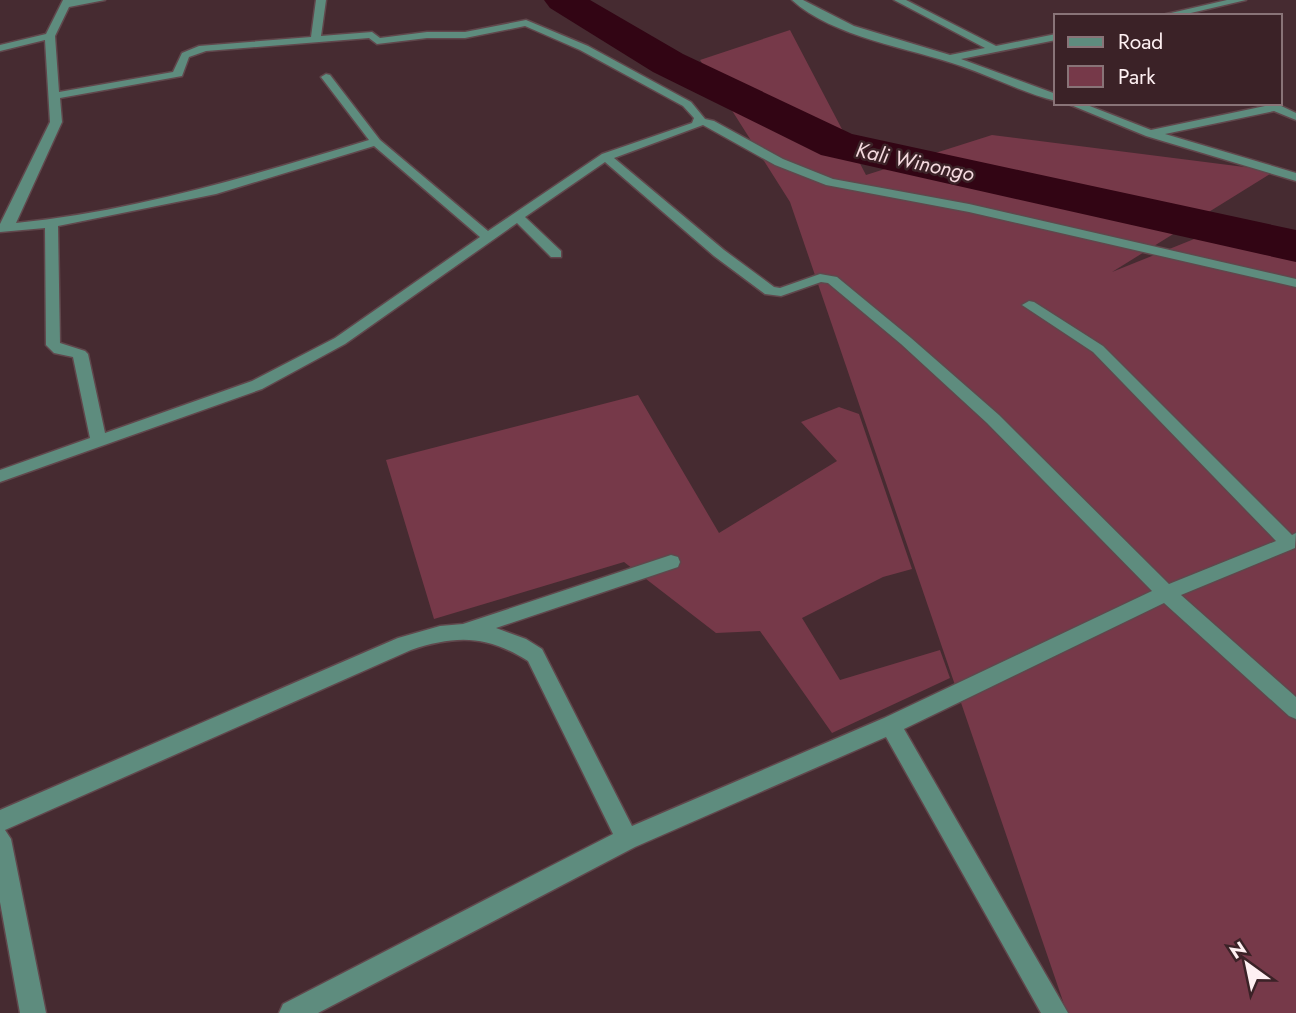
<svg xmlns="http://www.w3.org/2000/svg" width="1296" height="1013" font-family="Jost,sans-serif">
<rect width="100%" height="100%" fill="#462b31"/>
<path fill="#763949" d="M 790,30 L 866,175 L 992,135 L 1275,171 L 1112,272 L 1234,223 L 1296,232 L 1296,1013 L 1067,1013 L 790,202 L 700,60 Z
M 638,395 L 719,533 L 837,461 L 801,422 L 839,407 L 859,414 L 912,569 L 883,577 L 802,618 L 840,680 L 940,650 L 950,678 L 832,733 L 760,631 L 716,633 L 624,562 L 434,619 L 386,460 Z"/>
<g fill="none" stroke-linecap="round" stroke-linejoin="round">
<path fill="#320514" fill-rule="evenodd" d="M 544,0 L 590,0 L 683,54 L 852,134 L 1296,230 L 1296,262 L 821,155 L 653,72 L 550,8 Z"/>
<defs>
<path id="minor" d="M 63,0 L 105,0 L 69,7 L 55,36 L 59,92 L 173,72 L 182,53 L 199,46 L 311,37 L 316,0 L 326,0 L 321,36 L 372,32 L 380,38 L 427,32 L 465,32 L 526,20 L 588,46 L 691,102 L 705,119 L 714,121 L 783,159 L 833,179 L 969,204 L 1296,279 L 1296,287 L 969,212 L 826,185 L 775,165 L 703,125 L 614,158 L 724,250 L 774,287 L 780,288 L 820,274 L 837,277 L 911,338 L 999,415 L 1169,584 L 1276,541 L 1093,352 L 1022,305 L 1029,301 L 1034,302 L 1103,346 L 1292,535 L 1296,533 L 1295,548 L 1181,595 L 1296,697 L 1296,719 L 1289,716 L 1164,603 L 904,729 L 1068,1013 L 1041,1013 L 886,737 L 635,847 L 318,1013 L 279,1013 L 283,1004 L 613,834 L 528,661 C 487,635 456,635 411,650 L 5,830 L 11,839 L 46,1013 L 20,1013 L 0,902 L 0,810 L 398,638 L 440,626 L 463,624 L 671,555 L 678,557 L 680,562 L 678,567 L 496,628 L 526,639 L 542,649 L 632,826 L 884,718 L 1152,591 L 987,423 L 901,344 L 828,283 L 821,282 L 781,296 L 765,294 L 714,256 L 605,162 L 525,217 L 561,251 L 561,257 L 551,257 L 517,223 L 345,344 L 262,389 L 0,482 L 0,470 L 90,438 L 73,357 L 54,353 L 46,345 L 45,228 L 0,232 L 0,224 L 50,122 L 45,40 L 0,51 L 0,45 L 46,34 ZM 525,26 L 580,50 L 683,106 L 694,118 L 692,123 L 602,154 L 488,231 L 380,140 L 330,75 L 326,74 L 321,77 L 369,140 C 253,175 137,211 16,223 L 62,122 L 60,98 L 182,76 L 189,57 L 206,51 L 369,38 L 377,44 L 427,38 L 465,38 ZM 374,146 L 480,237 L 335,338 L 252,381 L 105,433 L 88,354 L 85,351 L 60,343 L 58,226 L 216,194 Z
M 792,0 L 803,0 L 854,26 L 950,55 L 985,48 L 894,0 L 906,0 L 996,46 L 1056,34 L 1056,40 L 961,59 L 1056,94 L 1056,101 C 1024,93 993,77 961,66 C 910,48 832,37 792,0 Z
M 1227,0 L 1246,0 L 1178,16 L 1158,16 Z
M 1066,103 L 1082,103 L 1151,130 L 1265,106 L 1261,103 L 1275,103 L 1296,113 L 1296,120 L 1274,111 L 1165,134 L 1296,173 L 1296,181 L 1146,136 Z"/>
</defs>
<use href="#minor" stroke="#60474c" stroke-width="3"/>
<use href="#minor" fill="#5e8c7e" fill-rule="evenodd"/>
</g>
<g text-anchor="middle" stroke-width="5" stroke-linejoin="round" paint-order="stroke">
<g font-size="21" font-style="italic" fill="#f5dadf" stroke="#3b2227">
<text transform="translate(915 162) rotate(12)" y="7">Kali Winongo</text>
</g>
</g>
<rect x="1054" y="14" width="228" height="91" fill="#3b2227" stroke="#897478" stroke-width="2"/>
<rect x="1068" y="37" width="35" height="10" fill="#5e8c7e" stroke="#897478" stroke-width="2"/>
<text x="1118" y="49" font-size="21" fill="#fef0f2">Road</text>
<rect x="1068" y="66" width="35" height="21" fill="#763949" stroke="#897478" stroke-width="2"/>
<text x="1118" y="84" font-size="21" fill="#fef0f2">Park</text>
<g transform="translate(1247 964) rotate(327)" stroke="#3b2227" stroke-width="5" paint-order="stroke">
<path d="M0-5L12 26L0 18L-12 26Z" fill="#fef0f2"/>
<text y="-10" font-size="19" font-weight="bold" text-anchor="middle" fill="#fef0f2">N</text>
</g>
</svg>
